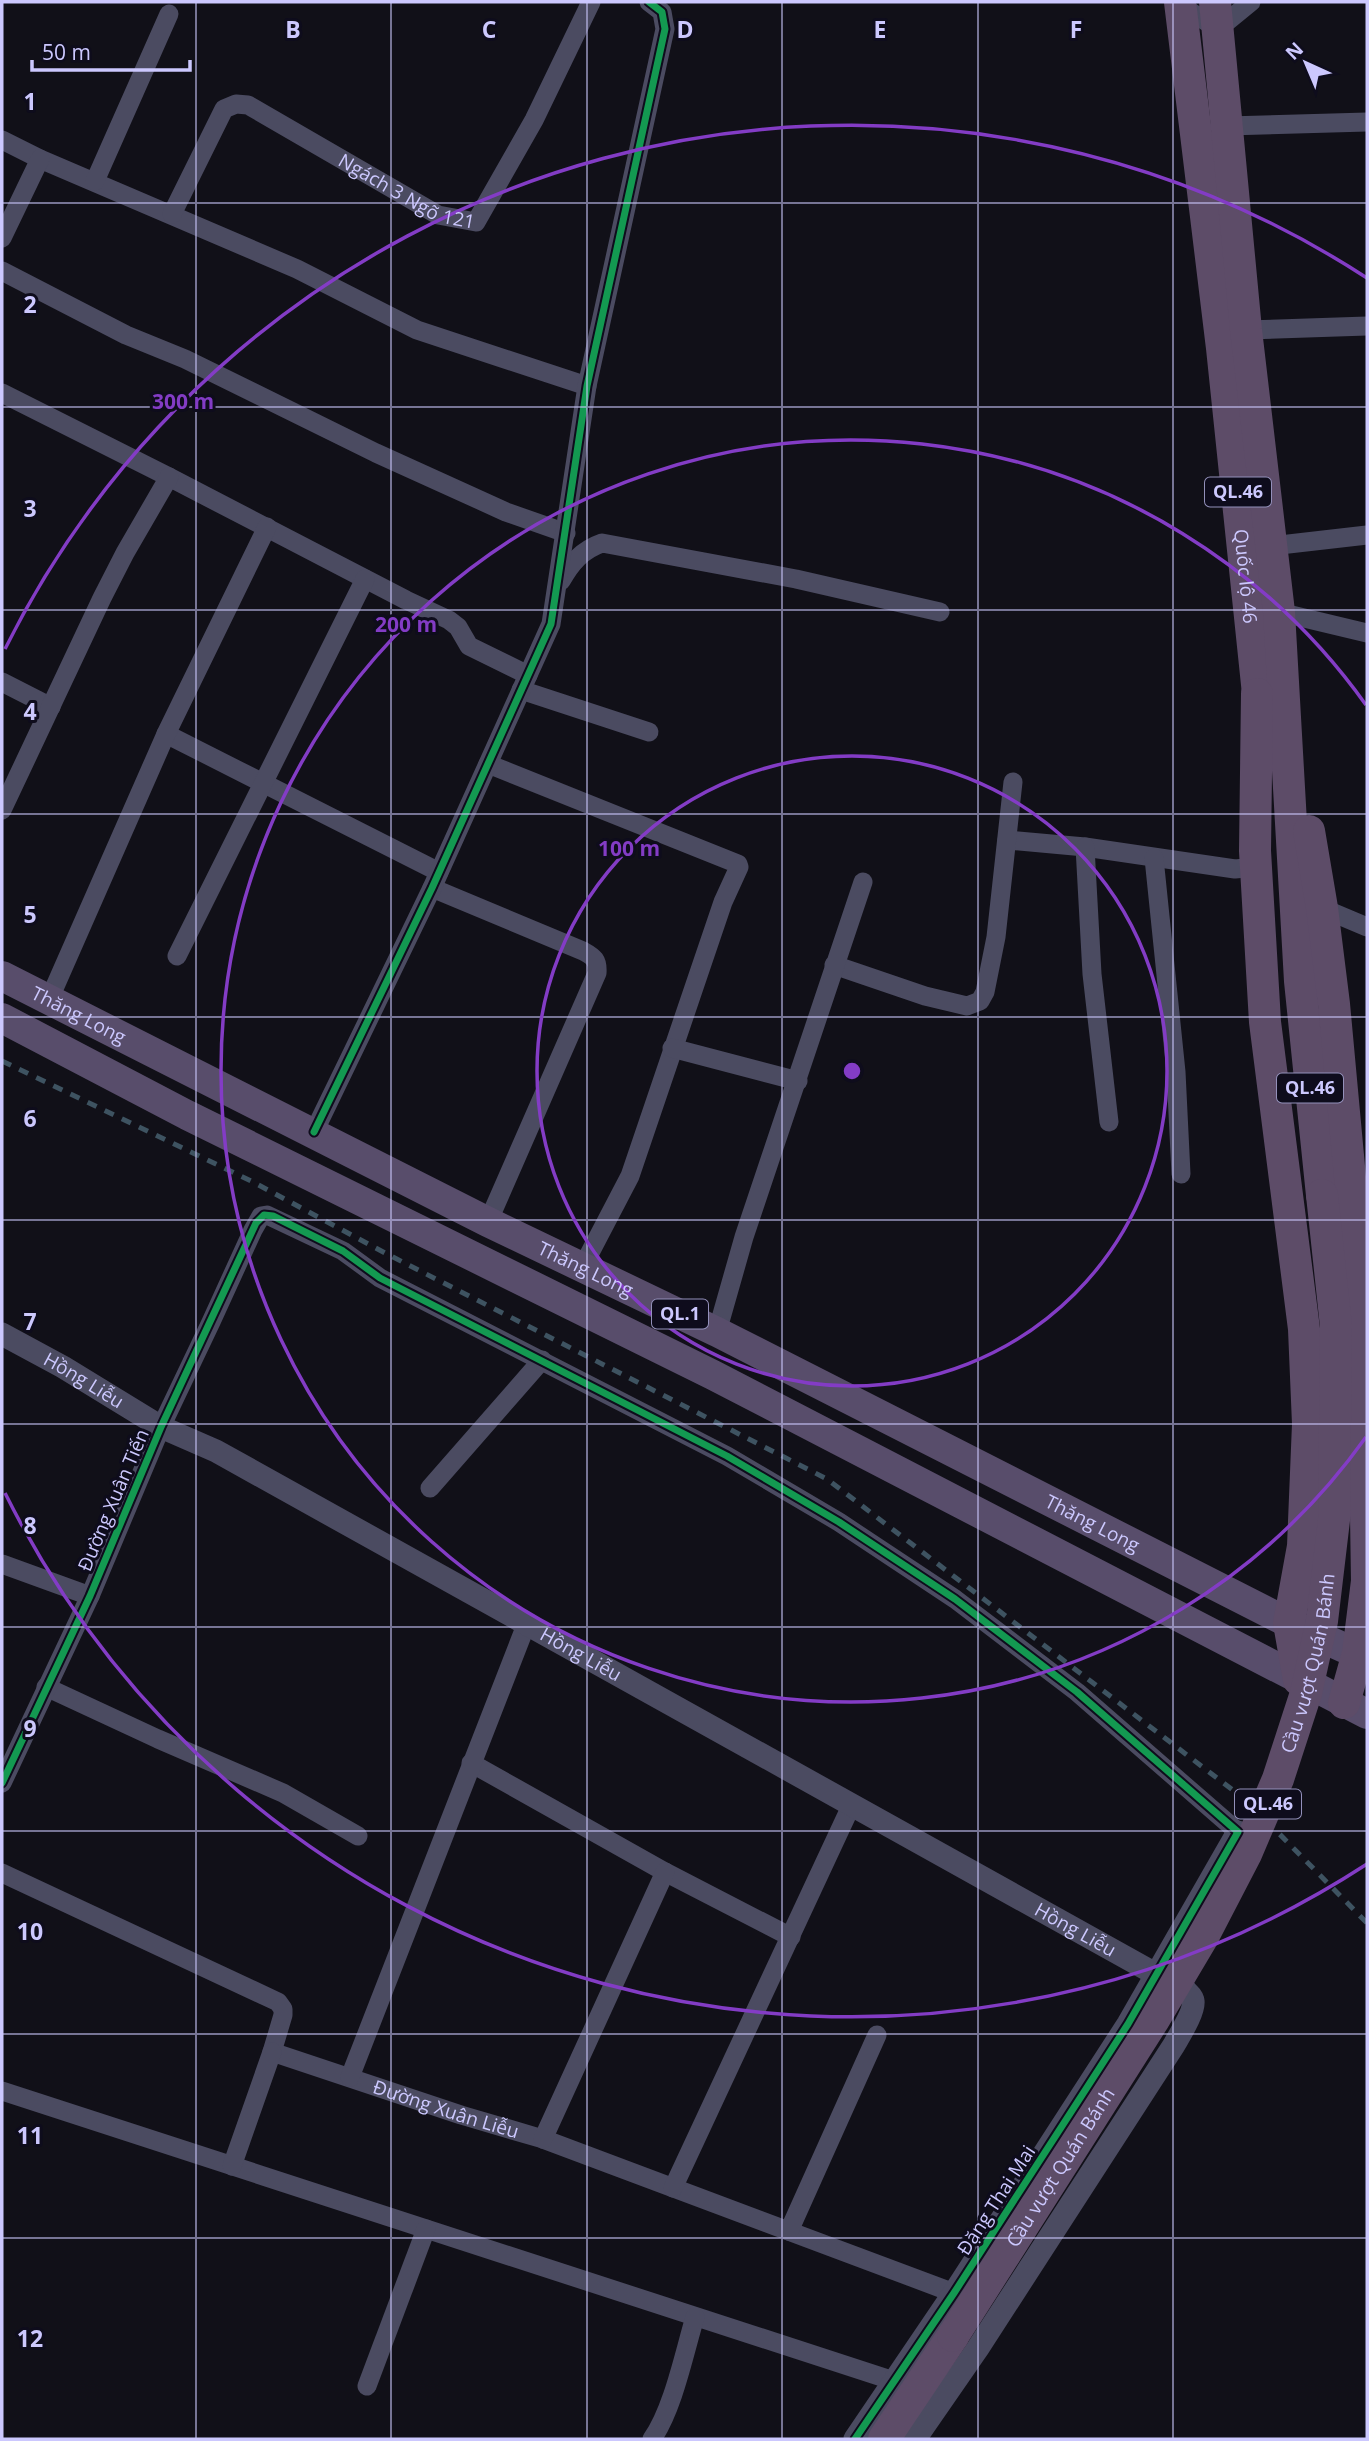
<svg xmlns="http://www.w3.org/2000/svg" width="1369" height="2441" font-family="'Open Sans',sans-serif">
<rect width="100%" height="100%" fill="#111018"/>
<g fill="none" stroke-linecap="round" stroke-linejoin="round">
<g stroke="#4b4b61" stroke-width="19">
<path d="M 1175,2 L 1218,29 L 1251,2"/>
<path d="M 1227,126 L 1367,122"/>
<path d="M 2,140 L 40,159 L 297,269 L 417,330 L 587,386"/>
<path d="M 95,181 L 169,14"/>
<path id="s1" d="M 172,214 L 224,109 L 236,104 L 248,105 L 438,215 L 476,222 L 534,120 L 591,2"/>
<path d="M 2,238 L 40,159"/>
<path d="M 2,271 L 126,335 L 185,359 L 376,453 L 506,512 L 566,533"/>
<path d="M 1246,330 L 1367,326"/>
<path d="M 2,393 L 169,477 L 406,600 L 449,620 L 458,627 L 469,646 L 528,675"/>
<path d="M 1271,546 L 1367,535"/>
<path d="M 561,581 C 571,563 582,550 602,543 L 796,579 L 940,612"/>
<path d="M 1279,612 L 1367,633"/>
<path d="M 2,682 L 51,707"/>
<path d="M 521,690 L 649,732"/>
<path d="M 166,734 L 439,872"/>
<path d="M 488,764 L 738,864 L 739,867 L 723,902 L 630,1176 L 582,1268"/>
<path d="M 2,810 L 102,598 L 125,553 L 169,477"/>
<path d="M 1007,840 L 1085,847 L 1235,869 L 1256,867"/>
<path d="M 1085,847 L 1092,974 L 1109,1122"/>
<path d="M 1154,858 L 1176,1072 L 1181,1174"/>
<path d="M 432,888 L 583,951 C 594,957 598,960 597,973 L 488,1222"/>
<path d="M 1322,908 L 1367,927"/>
<path d="M 177,956 L 365,579"/>
<path d="M 834,965 L 925,996 L 967,1006 L 980,1001 L 985,992 L 996,937 L 1013,782"/>
<path d="M 49,1000 L 166,734 L 267,527"/>
<path d="M 672,1048 L 798,1081"/>
<path d="M 314,1132 L 432,888 L 551,624 L 587,386 L 665,29 L 662,12 L 649,2"/>
<path d="M 717,1332 L 744,1237 L 863,882"/>
<path d="M 430,1488 L 542,1360"/>
<path d="M 2,1564 L 90,1596"/>
<path d="M 46,1687 L 158,1739 L 283,1793 L 358,1836"/>
<path d="M 471,1763 L 665,1872 L 791,1937"/>
<path d="M 2,1783 L 90,1596 L 161,1427 L 211,1322 L 253,1230 L 261,1216 L 267,1215 L 343,1251 L 380,1278 L 727,1456 L 839,1522 L 955,1599 L 1077,1692 L 1238,1832"/>
<path id="s2" d="M 2,1873 L 278,2002 L 283,2009 L 283,2015 L 272,2052 L 461,2115 L 543,2139 L 954,2293"/>
<path d="M 350,2077 L 526,1625"/>
<path d="M 2,2091 L 894,2381"/>
<path d="M 543,2139 L 665,1872"/>
<path d="M 232,2166 L 272,2052"/>
<path d="M 673,2188 L 852,1804"/>
<path d="M 789,2231 L 877,2035"/>
<path d="M 367,2386 L 426,2229"/>
<path d="M 652,2439 C 673,2409 684,2354 695,2317"/>
</g>
<g stroke="#4b4b61" stroke-width="23">
<path id="s3" d="M 2,1334 L 63,1367 L 161,1427 L 216,1451 L 1186,1991 C 1189,1994 1193,1997 1193,2001 C 1195,2011 1179,2036 1174,2045 L 978,2348 L 915,2439"/>
<path d="M 855,2439 L 954,2293 L 1128,2024 L 1238,1832"/>
</g>
<g stroke="#584d6b" stroke-width="30">
<path id="s4" d="M 2,976 L 488,1222 L 717,1332 L 1289,1623 L 1367,1658"/>
<path d="M 2,1018 L 187,1115 L 713,1375 L 1367,1714"/>
</g>
<g stroke="#5d4c68" stroke-width="32">
<path id="s5" d="M 1180,2 L 1222,348 L 1260,713"/>
<path d="M 1215,2 L 1246,330 L 1279,612 L 1300,981 L 1322,1195"/>
<path d="M 1257,694 L 1255,851 L 1265,1022 L 1304,1329 L 1308,1424 L 1303,1546 L 1289,1623 L 1299,1680"/>
<path d="M 1309,831 L 1322,908 L 1334,1004 L 1363,1318 L 1367,1581 L 1358,1653 L 1344,1703"/>
<path d="M 884,2439 L 953,2336"/>
</g>
<path stroke="#3e5361" stroke-width="5" stroke-dasharray="10 9" stroke-linecap="butt" d="M 2,1061 L 253,1182 L 387,1254 L 827,1479 L 1247,1801 L 1367,1923"/>
<path stroke="#5d4c68" stroke-width="32" id="s6" d="M 953,2336 L 1153,2021 L 1204,1935 L 1246,1854 L 1278,1779 L 1306,1693 L 1322,1621 L 1334,1520 L 1336,1326 L 1322,1195"/>
<defs>
<path id="cycleway" d="M 314,1132 L 432,888 L 551,624 L 587,386 L 665,29 L 662,12 L 649,2
M 2,1783 L 90,1596 L 161,1427 L 256,1223 L 264,1215 L 273,1216 L 343,1251 L 380,1278 L 727,1456 L 839,1522 L 955,1599 L 1077,1692 L 1238,1832 L 1128,2024 L 954,2293 L 855,2439"/>
</defs>
<use href="#cycleway" stroke="#0e0c1c" stroke-width="11"/>
<use href="#cycleway" stroke="#139951" stroke-width="7"/>
</g>
<path fill="none" stroke="#ccc8fe" stroke-width="2" stroke-opacity="0.55" d="M 196,2 L 196,2439M 391,2 L 391,2439M 587,2 L 587,2439M 782,2 L 782,2439M 978,2 L 978,2439M 1173,2 L 1173,2439M 2,203 L 1367,203M 2,407 L 1367,407M 2,610 L 1367,610M 2,814 L 1367,814M 2,1017 L 1367,1017M 2,1220 L 1367,1220M 2,1424 L 1367,1424M 2,1627 L 1367,1627M 2,1831 L 1367,1831M 2,2034 L 1367,2034M 2,2238 L 1367,2238"/>
<g fill="none" stroke="#833cc5" stroke-width="3.5">
<circle cx="852" cy="1071" r="315"/>
<path d="M1366 1437A631 631 0 1 1 1366 705"/>
<path d="M1367 1864A946 946 0 0 1 5 1493M5 649A946 946 0 0 1 1367 278"/>
</g>
<g text-anchor="middle" stroke-width="6" stroke-linejoin="round" paint-order="stroke">
<g fill="#0e0c1c" stroke="#9390ba" stroke-width="2">
<rect x="1205" y="477.5" width="66" height="29" rx="5"/>
<rect x="1277" y="1073.5" width="66" height="29" rx="5"/>
<rect x="652" y="1299.5" width="56" height="29" rx="5"/>
<rect x="1235" y="1789.5" width="66" height="29" rx="5"/>
</g>
<g font-size="18" font-weight="bold" fill="#ccc8fe">
<text x="1238" y="498">QL.46</text>
<text x="1310" y="1094">QL.46</text>
<text x="680" y="1320">QL.1</text>
<text x="1268" y="1810">QL.46</text>
</g>
<g font-size="19" fill="#ccc8fe" stroke="#0e0c1c">
<text dy="7" stroke="none"><textPath href="#s1" startOffset="324">Ngách 3 Ngõ 121</textPath></text>
<text dy="7" stroke="none"><textPath href="#s5" startOffset="578">Quốc lộ 46</textPath></text>
<text dy="7" stroke="none"><textPath href="#s4" startOffset="86">Thăng Long</textPath></text>
<text dy="7" stroke="none"><textPath href="#s4" startOffset="653">Thăng Long</textPath></text>
<text dy="7" stroke="none"><textPath href="#s3" startOffset="94">Hồng Liễu</textPath></text>
<text transform="translate(113 1500) rotate(-67)" y="7">Đường Xuân Tiến</text>
<text dy="7" stroke="none"><textPath href="#s4" startOffset="1220">Thăng Long</textPath></text>
<text dy="7" stroke="none"><textPath href="#s3" startOffset="662">Hồng Liễu</textPath></text>
<text dy="7" stroke="none"><textPath href="#s6" startOffset="766">Cầu vượt Quán Bánh</textPath></text>
<text dy="7" stroke="none"><textPath href="#s3" startOffset="1228">Hồng Liễu</textPath></text>
<text dy="7" stroke="none"><textPath href="#s2" startOffset="541">Đường Xuân Liễu</textPath></text>
<text dy="7" stroke="none"><textPath href="#s6" startOffset="200">Cầu vượt Quán Bánh</textPath></text>
<text transform="translate(996 2200) rotate(-57)" y="7">Đặng Thai Mai</text>
</g>
</g>
<g font-size="23" text-anchor="middle" font-weight="bold" fill="#ccc8fe" stroke="#0e0c1c" stroke-width="6" stroke-linejoin="round" paint-order="stroke">
<text x="293" y="38">B</text>
<text x="489" y="38">C</text>
<text x="685" y="38">D</text>
<text x="880" y="38">E</text>
<text x="1076" y="38">F</text>
<text x="30" y="110">1</text>
<text x="30" y="313">2</text>
<text x="30" y="517">3</text>
<text x="30" y="720">4</text>
<text x="30" y="923">5</text>
<text x="30" y="1127">6</text>
<text x="30" y="1330">7</text>
<text x="30" y="1534">8</text>
<text x="30" y="1737">9</text>
<text x="30" y="1940">10</text>
<text x="30" y="2144">11</text>
<text x="30" y="2347">12</text>
</g>
<circle cx="852" cy="1071" r="10" fill="#833cc5" stroke="#0e0c1c" stroke-width="3.5"/>
<g font-size="21" text-anchor="middle" font-weight="bold" fill="#833cc5" stroke="#0e0c1c" stroke-width="6" stroke-linejoin="round" paint-order="stroke">
<text x="183" y="409">300 m</text>
<text x="406" y="632">200 m</text>
<text x="629" y="856">100 m</text>
</g>
<rect width="1369" height="2441" fill="none" stroke="#ccc8fe" stroke-width="7"/>
<g transform="translate(1306 63) rotate(316)" stroke="#0e0c1c" stroke-width="5" paint-order="stroke">
<path d="M0-5L12 26L0 18L-12 26Z" fill="#ccc8fe"/>
<text y="-10" font-size="19" font-weight="bold" text-anchor="middle" fill="#ccc8fe">N</text>
</g>
<path d="M32 60v10h158v-10" fill="none" stroke="#ccc8fe" stroke-width="3.5"/>
<text x="42" y="60" font-size="21" fill="#ccc8fe" stroke="#0e0c1c" stroke-width="5" paint-order="stroke">50 m</text>
</svg>
